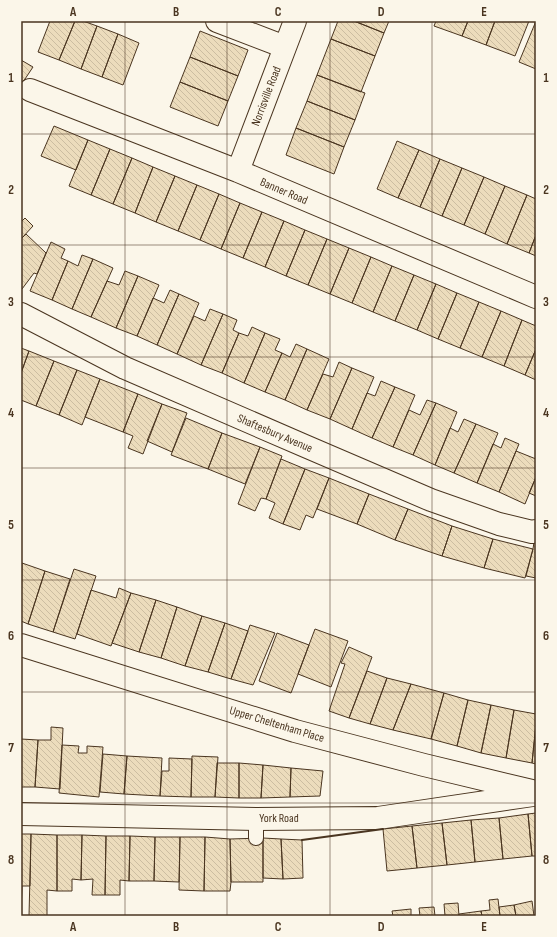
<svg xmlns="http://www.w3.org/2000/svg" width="557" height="937" font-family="'Sofia Sans Condensed',sans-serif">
<defs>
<pattern id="building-back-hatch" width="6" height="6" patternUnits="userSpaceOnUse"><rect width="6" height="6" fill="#ecdcbc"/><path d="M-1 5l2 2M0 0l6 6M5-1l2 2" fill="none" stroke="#ccbda1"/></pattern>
</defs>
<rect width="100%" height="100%" fill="#fbf6e9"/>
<path fill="url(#building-back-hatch)" stroke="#4a3520" d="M 50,21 L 75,21 L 59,60 L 38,52 Z
M 75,21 L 83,21 L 97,26 L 81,69 L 59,60 Z
M 338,21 L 354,21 L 384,33 L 375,56 L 331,39 Z
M 354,21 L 389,21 L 384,33 Z
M 436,21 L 468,21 L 462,36 L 434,26 Z
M 468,21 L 495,21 L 486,45 L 462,36 Z
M 495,21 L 529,21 L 515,56 L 486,45 Z
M 536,21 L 536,69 L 519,62 Z
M 97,26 L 118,34 L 102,77 L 81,69 Z
M 200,31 L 248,50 L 238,76 L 190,57 Z
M 118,34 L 139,43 L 123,85 L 102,77 Z
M 331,39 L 375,56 L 361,92 L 317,75 Z
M 190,57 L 238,76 L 228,101 L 180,82 Z
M 21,60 L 33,67 L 21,85 Z
M 317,75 L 365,93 L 355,120 L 307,101 Z
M 180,82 L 228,101 L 218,126 L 170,107 Z
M 307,101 L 355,120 L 344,147 L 296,128 Z
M 54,126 L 88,140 L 76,170 L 41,156 Z
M 296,128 L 344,147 L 334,174 L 286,155 Z
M 88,140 L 110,149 L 91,195 L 69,186 Z
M 397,141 L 419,150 L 398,198 L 377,189 Z
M 110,149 L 132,158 L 113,204 L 91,195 Z
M 419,150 L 440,159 L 420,207 L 398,198 Z
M 132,158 L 153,167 L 135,213 L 113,204 Z
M 440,159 L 462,168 L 442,216 L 420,207 Z
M 153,167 L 175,176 L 156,222 L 135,213 Z
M 462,168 L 484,177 L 464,225 L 442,216 Z
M 175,176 L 197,185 L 178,231 L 156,222 Z
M 484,177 L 505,186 L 485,234 L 464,225 Z
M 197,185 L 219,194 L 200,240 L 178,231 Z
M 505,186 L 527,195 L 507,244 L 485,234 Z
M 219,194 L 240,203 L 221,249 L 200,240 Z
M 527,195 L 536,199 L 536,235 L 529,253 L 507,244 Z
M 240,203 L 262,212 L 243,258 L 221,249 Z
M 262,212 L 284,221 L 265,267 L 243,258 Z
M 25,218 L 33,226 L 21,239 L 21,222 Z
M 284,221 L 305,230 L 286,276 L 265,267 Z
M 305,230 L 327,239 L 308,285 L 286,276 Z
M 26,234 L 46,253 L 37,274 L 34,273 L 22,289 L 21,288 L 21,239 Z
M 536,235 L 536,256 L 529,253 Z
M 327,239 L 349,248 L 330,294 L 308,285 Z
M 51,242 L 65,249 L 61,258 L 68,261 L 52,300 L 30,291 Z
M 349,248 L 371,257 L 352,303 L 330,294 Z
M 82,255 L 93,259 L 72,309 L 52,300 L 68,261 L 78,266 Z
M 371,257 L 392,266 L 373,312 L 352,303 Z
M 93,259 L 113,268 L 91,317 L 72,309 Z
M 392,266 L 414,275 L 395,321 L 373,312 Z
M 125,271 L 138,276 L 116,328 L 91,317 L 107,281 L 119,285 Z
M 414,275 L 436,284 L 417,330 L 395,321 Z
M 138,276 L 159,285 L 137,336 L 116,328 Z
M 436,284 L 457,293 L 438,339 L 417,330 Z
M 170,290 L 179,294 L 157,345 L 137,336 L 153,298 L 164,303 Z
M 457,293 L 479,302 L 460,348 L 438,339 Z
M 179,294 L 199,303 L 177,354 L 157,345 Z
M 479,302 L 501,311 L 482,357 L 460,348 Z
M 210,309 L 223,314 L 201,365 L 177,354 L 194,316 L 205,321 Z
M 501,311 L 522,320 L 504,366 L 482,357 Z
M 223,314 L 237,320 L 233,330 L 239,333 L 222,373 L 201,365 Z
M 522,320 L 536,326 L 536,349 L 525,375 L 504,366 Z
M 252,327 L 265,333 L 244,383 L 222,373 L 239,333 L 248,336 Z
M 265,333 L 280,339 L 275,350 L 282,353 L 265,392 L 244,383 Z
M 296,344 L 307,349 L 285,400 L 265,392 L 282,353 L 290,357 Z
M 21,348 L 29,351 L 21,373 Z
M 307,349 L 329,359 L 307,410 L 285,400 Z
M 536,349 L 536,380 L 525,375 Z
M 29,351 L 54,361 L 36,406 L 21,400 L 21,373 Z
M 54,361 L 77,370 L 59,415 L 36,406 Z
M 339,362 L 352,368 L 330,419 L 307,410 L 323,374 L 333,377 Z
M 352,368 L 374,377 L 352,429 L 330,419 Z
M 77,370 L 100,379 L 82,425 L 59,415 Z
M 100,379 L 138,394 L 123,432 L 85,417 Z
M 381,381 L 395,387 L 372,438 L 352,429 L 367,393 L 375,396 Z
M 395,387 L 415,395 L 393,447 L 372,438 Z
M 138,394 L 162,404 L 143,454 L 128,448 L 133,436 L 123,432 Z
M 427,400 L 436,403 L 413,455 L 393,447 L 409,410 L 420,415 Z
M 436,403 L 457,412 L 435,465 L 413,455 Z
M 162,404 L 187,413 L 172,452 L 147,441 Z
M 186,418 L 222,433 L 208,469 L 171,455 Z
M 464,419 L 476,424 L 454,473 L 435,465 L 450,428 L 458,432 Z
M 476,424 L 498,433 L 477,483 L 454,473 Z
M 222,433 L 260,447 L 245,484 L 208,469 Z
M 505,438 L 519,444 L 499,492 L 477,483 L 493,444 L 501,448 Z
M 260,447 L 282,456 L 266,499 L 261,498 L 255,511 L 238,504 Z
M 516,451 L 536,459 L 536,477 L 525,504 L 499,492 Z
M 281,459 L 305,469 L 283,524 L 269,518 L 275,503 L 266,499 Z
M 305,469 L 329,478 L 313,518 L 306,515 L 300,530 L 283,524 Z
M 536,477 L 536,496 L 529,493 Z
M 329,478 L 369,494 L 357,524 L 317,509 Z
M 369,494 L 408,509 L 395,540 L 357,524 Z
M 408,509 L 452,526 L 442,556 L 395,540 Z
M 452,526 L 493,539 L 484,568 L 442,556 Z
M 493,539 L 533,549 L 525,578 L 484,568 Z
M 534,542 L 536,542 L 536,578 L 526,576 L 533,549 Z
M 22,563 L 45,571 L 28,624 L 21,621 Z
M 74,569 L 96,576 L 75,639 L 53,632 Z
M 45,571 L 70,579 L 53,632 L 28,624 Z
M 119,588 L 131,593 L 111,646 L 77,634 L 91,590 L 116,598 Z
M 131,593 L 156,600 L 139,652 L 112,643 Z
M 156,600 L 177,607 L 161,658 L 139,652 Z
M 177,607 L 202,616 L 185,666 L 161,658 Z
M 202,616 L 225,623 L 208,672 L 185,666 Z
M 225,623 L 248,631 L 231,679 L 208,672 Z
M 250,625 L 275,633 L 253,685 L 231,679 Z
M 315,629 L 348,641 L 331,687 L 298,674 Z
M 277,633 L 309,645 L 291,693 L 259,681 Z
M 349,647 L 372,657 L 349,718 L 329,711 L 345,664 L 341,663 Z
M 367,671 L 387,678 L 370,724 L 349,718 Z
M 387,678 L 411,684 L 393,730 L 370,724 Z
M 411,684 L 444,693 L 431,739 L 393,730 Z
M 444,693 L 468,700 L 457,746 L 431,739 Z
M 468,700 L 491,705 L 481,753 L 457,746 Z
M 491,705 L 514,710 L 506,758 L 481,753 Z
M 514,710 L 536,714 L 536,724 L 532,763 L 506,758 Z
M 536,724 L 536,764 L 532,763 Z
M 51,727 L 63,728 L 60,789 L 35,787 L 38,740 L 51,740 Z
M 21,739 L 38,740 L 35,787 L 21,787 Z
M 62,745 L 79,746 L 78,753 L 87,753 L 87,746 L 103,747 L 99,797 L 59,793 Z
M 103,754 L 127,756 L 124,794 L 100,792 Z
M 127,756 L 162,758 L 160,796 L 124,794 Z
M 192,756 L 218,757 L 215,797 L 191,797 Z
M 169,758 L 192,759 L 191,797 L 160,796 L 162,771 L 169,771 Z
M 217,763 L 239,763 L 239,798 L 215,797 Z
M 239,763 L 263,765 L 261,798 L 239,798 Z
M 263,765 L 291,768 L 290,797 L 261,798 Z
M 291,768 L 323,771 L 320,796 L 290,797 Z
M 536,813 L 536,856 L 532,856 L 528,814 Z
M 528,814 L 532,856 L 503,859 L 499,818 Z
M 499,818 L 503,859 L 475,862 L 471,820 Z
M 471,820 L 475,862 L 447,865 L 442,823 Z
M 442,823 L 447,865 L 417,868 L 412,826 Z
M 412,826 L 417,868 L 387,871 L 383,829 Z
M 21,834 L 31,834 L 30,886 L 22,886 L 21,912 Z
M 31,834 L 57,835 L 57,891 L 47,890 L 47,916 L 29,916 Z
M 57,835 L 82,835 L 81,880 L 72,879 L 72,891 L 57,891 Z
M 82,835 L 106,836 L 105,895 L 92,895 L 93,879 L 81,880 Z
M 106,836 L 130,836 L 129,881 L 120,880 L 120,895 L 105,895 Z
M 130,836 L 155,837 L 154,881 L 129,881 Z
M 155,837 L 180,837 L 179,882 L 154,881 Z
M 180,837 L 205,837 L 204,891 L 179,890 Z
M 205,837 L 230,839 L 231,882 L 230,891 L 204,891 Z
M 263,838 L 263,882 L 231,882 L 230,839 Z
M 263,838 L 281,839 L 283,879 L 263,878 Z
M 281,839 L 302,840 L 303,878 L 283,879 Z
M 498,899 L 500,916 L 482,916 L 481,911 L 490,910 L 489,900 Z
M 532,901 L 534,916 L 516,916 L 514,905 Z
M 458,903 L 459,916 L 445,916 L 444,904 Z
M 514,905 L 516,916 L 500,916 L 499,907 Z
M 434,907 L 435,916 L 420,916 L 419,908 Z
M 411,909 L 411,916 L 393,916 L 392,911 Z
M 481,911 L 482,916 L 459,916 L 459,914 Z"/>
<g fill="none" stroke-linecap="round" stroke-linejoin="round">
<defs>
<path id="service" d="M 256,819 L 256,838"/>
<path id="minor" d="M 217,21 L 285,47
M 30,90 L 238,171 L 536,297
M 238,171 L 295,21
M 21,314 L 125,368 L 305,446 L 431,500 L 499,524 L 532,532 L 536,531
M 21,645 L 295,731 L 424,765 L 536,792
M 21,814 L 256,819 L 378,818 L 533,795"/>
</defs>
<use href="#service" stroke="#4a3520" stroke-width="16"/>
<use href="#minor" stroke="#4a3520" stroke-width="24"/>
<use href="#service" stroke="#fbf6e9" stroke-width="14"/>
<use href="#minor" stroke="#fbf6e9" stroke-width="22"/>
<path stroke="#4a3520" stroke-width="2" d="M 302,840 L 383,829"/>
</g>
<path fill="none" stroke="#4a3520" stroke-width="1" stroke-opacity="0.55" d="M 125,21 L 125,916M 227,21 L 227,916M 330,21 L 330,916M 432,21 L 432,916M 21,134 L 536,134M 21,245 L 536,245M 21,357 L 536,357M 21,468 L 536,468M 21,580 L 536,580M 21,692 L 536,692M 21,803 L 536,803"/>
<g text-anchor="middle" stroke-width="3" stroke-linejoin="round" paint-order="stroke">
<g font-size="12" fill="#4a3520" stroke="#fbf6e9">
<text transform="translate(266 96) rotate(-69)" y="4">Norrisville Road</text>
<text transform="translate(284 191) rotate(23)" y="4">Banner Road</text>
<text transform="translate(275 433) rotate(23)" y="4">Shaftesbury Avenue</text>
<text transform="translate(277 724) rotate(17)" y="4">Upper Cheltenham Place</text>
<text x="279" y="822">York Road</text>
</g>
</g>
<rect width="557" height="937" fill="none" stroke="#fbf6e9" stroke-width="44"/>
<rect x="22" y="22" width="513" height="893" fill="none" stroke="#4a3520" stroke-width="1.5"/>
<g font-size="13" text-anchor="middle" font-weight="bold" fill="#4a3520">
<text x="73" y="16">A</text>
<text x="176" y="16">B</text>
<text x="278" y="16">C</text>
<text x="381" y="16">D</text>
<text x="484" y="16">E</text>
<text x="11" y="82">1</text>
<text x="546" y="82">1</text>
<text x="11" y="194">2</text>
<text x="546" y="194">2</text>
<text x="11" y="306">3</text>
<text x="546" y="306">3</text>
<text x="11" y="417">4</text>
<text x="546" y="417">4</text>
<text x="11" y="529">5</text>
<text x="546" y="529">5</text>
<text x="11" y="640">6</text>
<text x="546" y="640">6</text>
<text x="11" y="752">7</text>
<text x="546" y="752">7</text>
<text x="11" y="864">8</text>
<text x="546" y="864">8</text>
<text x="73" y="931">A</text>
<text x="176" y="931">B</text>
<text x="278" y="931">C</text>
<text x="381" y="931">D</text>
<text x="484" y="931">E</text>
</g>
</svg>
